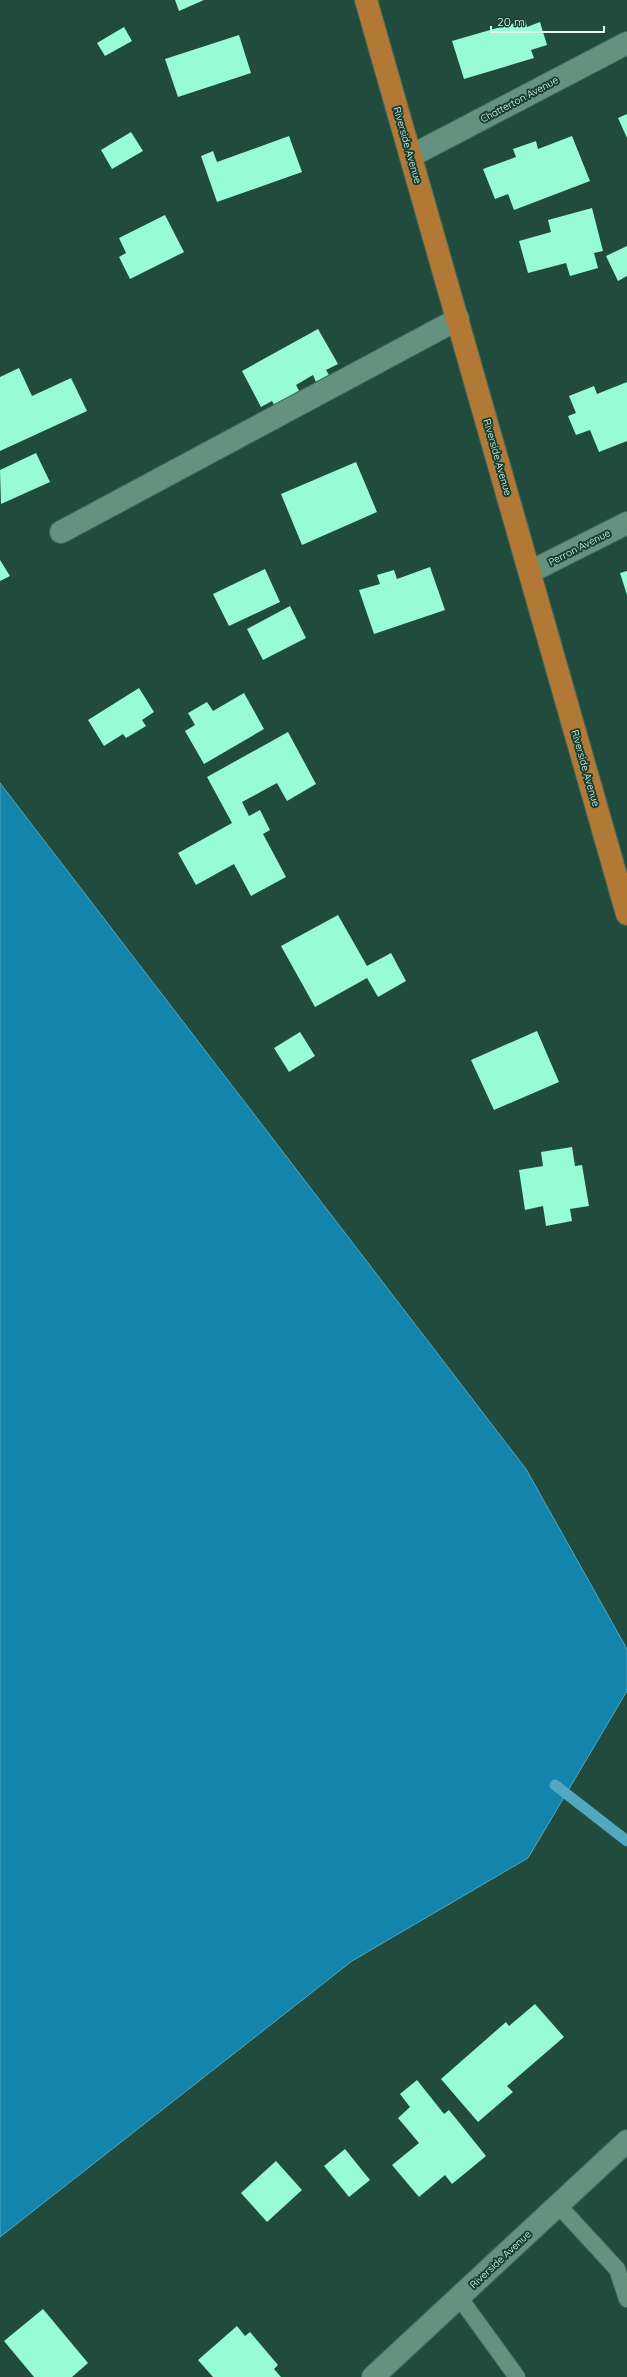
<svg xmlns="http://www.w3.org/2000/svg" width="627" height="2377" font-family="Quicksand,sans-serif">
<rect width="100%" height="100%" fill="#214b3c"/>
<path fill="#1385ac" stroke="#51a8c0" d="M 0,783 L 526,1469 L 627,1649 L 627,1691 L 528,1858 L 352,1961 L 0,2237 Z"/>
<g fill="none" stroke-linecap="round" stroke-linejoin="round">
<path stroke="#51a8c0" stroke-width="11" d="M 555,1785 L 627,1841"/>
</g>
<path fill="#97fbd5" d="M 175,0 L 204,0 L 179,11 Z
M 525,20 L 527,27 L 540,22 L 547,45 L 531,50 L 534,58 L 464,79 L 452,41 Z
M 124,27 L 132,41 L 105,56 L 97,43 Z
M 239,35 L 251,73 L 178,97 L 165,59 Z
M 627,114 L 627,138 L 618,118 Z
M 131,132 L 143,151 L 112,169 L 101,150 Z
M 289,136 L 302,172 L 217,202 L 201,156 L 213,151 L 217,162 Z
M 572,136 L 590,181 L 514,210 L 508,194 L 495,199 L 483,169 L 516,157 L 513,149 L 536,141 L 538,149 Z
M 592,208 L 603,251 L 594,253 L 598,268 L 570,276 L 566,263 L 528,273 L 519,241 L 551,232 L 548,220 Z
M 165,215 L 184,252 L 130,279 L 119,257 L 126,253 L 119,238 Z
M 627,246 L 627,276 L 618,281 L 606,256 Z
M 318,329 L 338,364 L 326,370 L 329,375 L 316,382 L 313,375 L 296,385 L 303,398 L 278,412 L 272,401 L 261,407 L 242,371 Z
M 19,368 L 32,396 L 71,378 L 87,411 L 0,451 L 0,377 Z
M 627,382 L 627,441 L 599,452 L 590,430 L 576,435 L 568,416 L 576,413 L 569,396 L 594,386 L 597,394 Z
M 36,453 L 50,482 L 1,504 L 0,470 Z
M 356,462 L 377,512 L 302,545 L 281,494 Z
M 0,560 L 10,576 L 0,581 Z
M 430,567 L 445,610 L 374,634 L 359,590 L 380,584 L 377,575 L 394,570 L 397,579 Z
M 265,569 L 280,602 L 229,626 L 213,594 Z
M 627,571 L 627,595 L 620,573 Z
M 290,606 L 306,638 L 263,660 L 247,629 Z
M 139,688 L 154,712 L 142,720 L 146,726 L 126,738 L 123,734 L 104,746 L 88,720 Z
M 244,693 L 264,729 L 204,764 L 185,731 L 195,725 L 188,713 L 207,702 L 213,711 Z
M 288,732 L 316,784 L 287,801 L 277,783 L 242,802 L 249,816 L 260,810 L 270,830 L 263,834 L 286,877 L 251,896 L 234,864 L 196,885 L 178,853 L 232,823 L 207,777 Z
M 338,915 L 367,966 L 391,953 L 406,981 L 378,997 L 367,978 L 315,1007 L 281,946 Z
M 537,1031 L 559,1082 L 494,1110 L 471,1060 Z
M 300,1032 L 315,1056 L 289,1072 L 274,1048 Z
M 572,1147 L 575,1166 L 582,1165 L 589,1206 L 570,1209 L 572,1221 L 546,1226 L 543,1206 L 525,1210 L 519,1170 L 543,1166 L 541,1152 Z
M 535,2004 L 564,2037 L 507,2086 L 513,2092 L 478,2122 L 441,2079 L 506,2022 L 509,2026 Z
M 417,2080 L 444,2114 L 449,2110 L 486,2156 L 452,2184 L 445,2175 L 419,2197 L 392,2165 L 419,2143 L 398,2118 L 410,2107 L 400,2094 Z
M 345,2149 L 370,2180 L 349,2197 L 324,2166 Z
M 276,2161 L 302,2190 L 267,2222 L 241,2193 Z
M 43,2309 L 88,2363 L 72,2377 L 34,2377 L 4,2341 Z
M 237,2326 L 245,2336 L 250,2332 L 278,2365 L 274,2369 L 281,2377 L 213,2377 L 198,2360 Z"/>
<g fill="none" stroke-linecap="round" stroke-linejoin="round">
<defs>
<path id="lane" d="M 558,2205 L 617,2269 L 627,2299
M 459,2297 L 517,2377"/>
<path id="street" d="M 411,156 L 627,43
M 61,532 L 458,319
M 530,572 L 627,523"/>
<path id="secondary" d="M 373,2377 L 627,2141"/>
<path id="primary" d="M 366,0 L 627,914"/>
</defs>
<use href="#lane" stroke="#41695c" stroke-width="18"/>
<use href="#street" stroke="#41695c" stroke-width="24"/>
<use href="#secondary" stroke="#41695c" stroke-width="24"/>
<use href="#primary" stroke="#41695c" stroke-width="24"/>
<use href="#lane" stroke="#659180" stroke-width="16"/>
<use href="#street" stroke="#659180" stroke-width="22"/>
<use href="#secondary" stroke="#659180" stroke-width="22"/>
<use href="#primary" stroke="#b27836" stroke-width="22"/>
</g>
<g text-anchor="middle" stroke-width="4" stroke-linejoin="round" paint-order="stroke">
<g font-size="10" fill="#e2f8ef" stroke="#164132">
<text transform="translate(519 99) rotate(-28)" y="4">Chatterton Avenue</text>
<text transform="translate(408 145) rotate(74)" y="4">Riverside Avenue</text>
<text transform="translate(498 457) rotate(74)" y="4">Riverside Avenue</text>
<text transform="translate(579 547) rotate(-27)" y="4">Perron Avenue</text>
<text transform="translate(586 768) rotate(74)" y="4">Riverside Avenue</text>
<text transform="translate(500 2259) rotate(-43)" y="4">Riverside Avenue</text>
</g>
</g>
<path d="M491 26v6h113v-6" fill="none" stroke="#e2f8ef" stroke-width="2"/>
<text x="497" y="26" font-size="12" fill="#e2f8ef" stroke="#164132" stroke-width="3" paint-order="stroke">20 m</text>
</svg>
